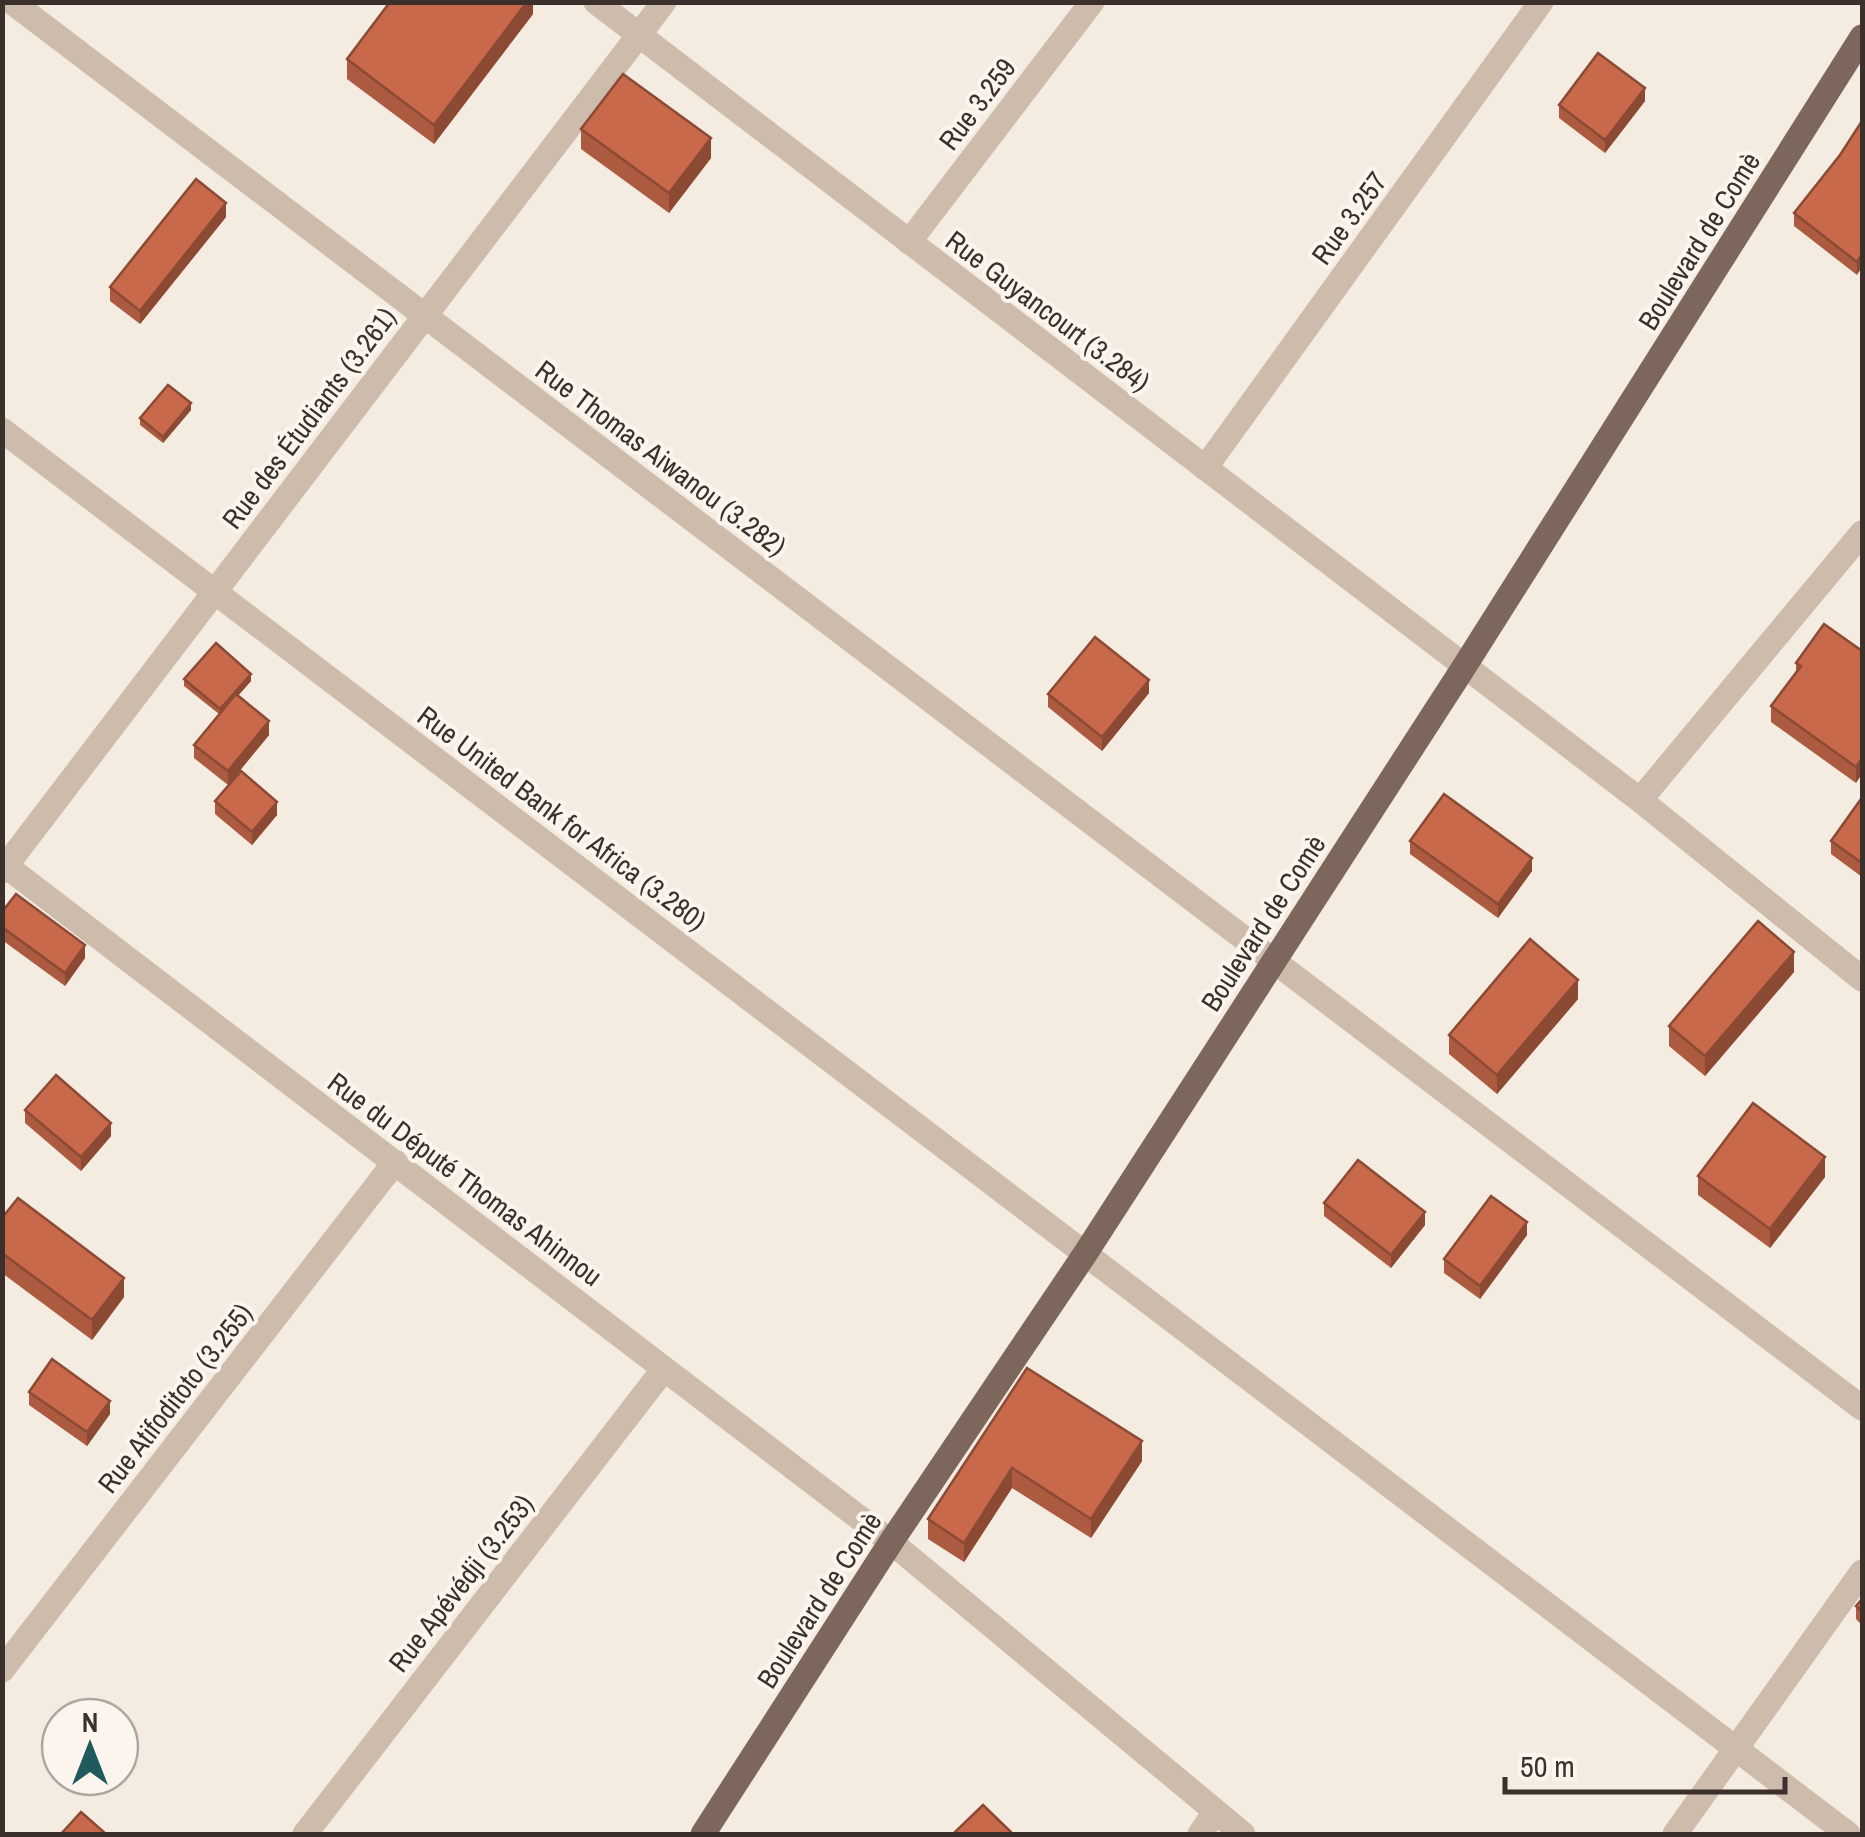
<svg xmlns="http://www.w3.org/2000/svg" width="1865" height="1837" font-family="'Archivo Narrow',sans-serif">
<rect width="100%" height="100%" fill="#f4ebe1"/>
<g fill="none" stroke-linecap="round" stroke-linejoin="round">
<path stroke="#cdbbac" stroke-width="25" d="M 12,2 L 1862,1408
M 596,2 L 1640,800 L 1862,979
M 909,242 L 1092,2
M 2,430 L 1848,1834
M 1205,468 L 1541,2
M 1640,800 L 1862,533
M 2,863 L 891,1542 L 1243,1834
M 2,871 L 664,2
M 2,1670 L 395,1162
M 305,1834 L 664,1369
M 1200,1834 L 1215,1812
M 1675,1834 L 1862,1572"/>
<path stroke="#7d675c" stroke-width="25" d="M 703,1834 L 891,1542 L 1085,1254 L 1464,667 L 1862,37"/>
</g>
<path fill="#ac5a40" d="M 533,2 L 533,14 L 434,144 L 347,79 L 347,59 Z
M 1645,101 L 1605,153 L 1559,118 L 1559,105 Z
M 1862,121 L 1857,275 L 1794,226 L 1794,213 L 1840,155 Z
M 581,129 L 711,158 L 669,213 L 581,149 Z
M 226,217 L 140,324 L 110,301 L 110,287 Z
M 191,410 L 163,443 L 140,425 L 140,418 Z
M 1862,651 L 1856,783 L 1771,722 L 1771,706 L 1796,673 L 1796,663 Z
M 184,679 L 251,681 L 238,696 L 269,735 L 228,785 L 194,758 L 194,745 L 219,714 L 184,686 Z
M 1149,693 L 1102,751 L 1048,707 L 1048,694 Z
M 1862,800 L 1862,877 L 1831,854 L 1831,841 Z
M 215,801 L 277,815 L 252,845 L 215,814 Z
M 1410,841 L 1532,871 L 1498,918 L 1410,854 Z
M 2,912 L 85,958 L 65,986 L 2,940 Z
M 1794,972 L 1705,1076 L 1669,1046 L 1669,1026 Z
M 1578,999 L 1497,1094 L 1449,1054 L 1449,1035 Z
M 25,1110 L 111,1136 L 81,1171 L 25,1123 Z
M 1698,1176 L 1825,1177 L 1770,1248 L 1698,1195 Z
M 1324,1203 L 1425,1225 L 1391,1268 L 1324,1216 Z
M 2,1218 L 124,1297 L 92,1340 L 2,1273 Z
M 1527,1235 L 1480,1299 L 1444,1273 L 1444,1259 Z
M 1027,1368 L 1142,1461 L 1091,1538 L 1012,1488 L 964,1562 L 928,1539 L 928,1519 Z
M 29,1392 L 110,1414 L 87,1446 L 29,1405 Z
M 1862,1599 L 1862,1625 L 1856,1619 L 1856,1606 Z"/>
<path fill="#8c4a34" d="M 527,2 L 533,2 L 533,14 L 434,144 L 434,125 Z
M 1645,88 L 1645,101 L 1605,153 L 1605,140 Z
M 711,138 L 711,158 L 669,213 L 669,193 Z
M 226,203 L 226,217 L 140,324 L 140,311 Z
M 1862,254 L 1862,267 L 1857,275 L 1857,262 Z
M 191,403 L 191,410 L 163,443 L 163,437 Z
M 251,674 L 251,681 L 220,715 L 220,709 Z
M 1149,680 L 1149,693 L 1102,751 L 1102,737 Z
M 269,721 L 269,735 L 228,785 L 228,771 Z
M 1862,758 L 1862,774 L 1856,783 L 1856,767 Z
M 277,802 L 277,815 L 252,845 L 252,832 Z
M 1532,858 L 1532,871 L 1498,918 L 1498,904 Z
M 85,945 L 85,958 L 65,986 L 65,973 Z
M 1794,952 L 1794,972 L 1705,1076 L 1705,1056 Z
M 1578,980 L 1578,999 L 1497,1094 L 1497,1075 Z
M 111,1123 L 111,1136 L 81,1171 L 81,1157 Z
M 1825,1157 L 1825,1177 L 1770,1248 L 1770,1229 Z
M 1425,1212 L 1425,1225 L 1391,1268 L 1391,1255 Z
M 1527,1222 L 1527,1235 L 1480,1299 L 1480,1286 Z
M 124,1278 L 124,1297 L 92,1340 L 92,1320 Z
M 110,1401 L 110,1414 L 87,1446 L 87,1432 Z
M 1142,1441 L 1142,1461 L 1091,1538 L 1091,1519 Z
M 1012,1468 L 1012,1488 L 964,1562 L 964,1543 Z"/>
<path fill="#c8694b" stroke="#8c4a34" stroke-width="2.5" d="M 390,2 L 527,2 L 434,125 L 347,59 Z
M 1598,53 L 1645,88 L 1605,140 L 1559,105 Z
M 623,74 L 711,138 L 669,193 L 581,129 Z
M 1862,121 L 1862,254 L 1857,262 L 1794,213 L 1840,155 Z
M 196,179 L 226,203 L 140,311 L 110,287 Z
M 168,385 L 191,403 L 163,437 L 140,418 Z
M 1824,624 L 1862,651 L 1862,758 L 1856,767 L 1771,706 L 1801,666 L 1796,663 Z
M 1095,637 L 1149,680 L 1102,737 L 1048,694 Z
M 216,643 L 251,674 L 220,709 L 184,679 Z
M 236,694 L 269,721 L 228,771 L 194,745 Z
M 241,771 L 277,802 L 252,832 L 215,801 Z
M 1444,794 L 1532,858 L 1498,904 L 1410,841 Z
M 1861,799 L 1862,800 L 1862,863 L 1831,841 Z
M 16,894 L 85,945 L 65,973 L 2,927 L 2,912 Z
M 1758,921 L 1794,952 L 1705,1056 L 1669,1026 Z
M 1530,939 L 1578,980 L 1497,1075 L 1449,1035 Z
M 56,1075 L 111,1123 L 81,1157 L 25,1110 Z
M 1753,1103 L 1825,1157 L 1770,1229 L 1698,1176 Z
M 1358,1160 L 1425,1212 L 1391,1255 L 1324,1203 Z
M 1491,1196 L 1527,1222 L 1480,1286 L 1444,1259 Z
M 18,1198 L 124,1278 L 92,1320 L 2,1253 L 2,1218 Z
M 52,1359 L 110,1401 L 87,1432 L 29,1392 Z
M 1027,1368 L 1142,1441 L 1091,1519 L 1012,1468 L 964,1543 L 928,1519 Z
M 1862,1599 L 1862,1611 L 1856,1606 Z
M 983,1805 L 1013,1834 L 953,1834 Z
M 81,1812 L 106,1834 L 61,1834 Z"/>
<g text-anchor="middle" stroke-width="8" stroke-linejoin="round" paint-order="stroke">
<g font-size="28" fill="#3b302b" stroke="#fbf5ee">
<text transform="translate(977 104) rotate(-53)" y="10">Rue 3.259</text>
<text transform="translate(1349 218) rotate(-54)" y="10">Rue 3.257</text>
<text transform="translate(1699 241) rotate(-58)" y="10">Boulevard de Comè</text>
<text transform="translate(1048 311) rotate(37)" y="10">Rue Guyancourt (3.284)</text>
<text transform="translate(309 418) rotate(-53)" y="10">Rue des Étudiants (3.261)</text>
<text transform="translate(661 458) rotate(37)" y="10">Rue Thomas Aiwanou (3.282)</text>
<text transform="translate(562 818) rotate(37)" y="10">Rue United Bank for Africa (3.280)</text>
<text transform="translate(1263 923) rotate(-57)" y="10">Boulevard de Comè</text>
<text transform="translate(465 1179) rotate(37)" y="10">Rue du Député Thomas Ahinnou</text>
<text transform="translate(175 1398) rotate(-52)" y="10">Rue Atifoditoto (3.255)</text>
<text transform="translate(461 1583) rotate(-52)" y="10">Rue Apévédji (3.253)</text>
<text transform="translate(819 1600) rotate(-57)" y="10">Boulevard de Comè</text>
</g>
</g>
<rect width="1865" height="1837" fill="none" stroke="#3b302b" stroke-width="10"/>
<g transform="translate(90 1747)"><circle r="48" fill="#fbf5ee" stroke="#aea6a0" stroke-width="2.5"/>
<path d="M0-8L18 38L0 25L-18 38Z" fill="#1f5a5e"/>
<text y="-15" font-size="28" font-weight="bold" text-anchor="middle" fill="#3b302b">N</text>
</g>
<path d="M1505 1777v15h280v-15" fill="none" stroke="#3b302b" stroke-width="5"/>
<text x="1520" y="1777" font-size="30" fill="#3b302b" stroke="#fbf5ee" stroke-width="8" paint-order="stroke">50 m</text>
</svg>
